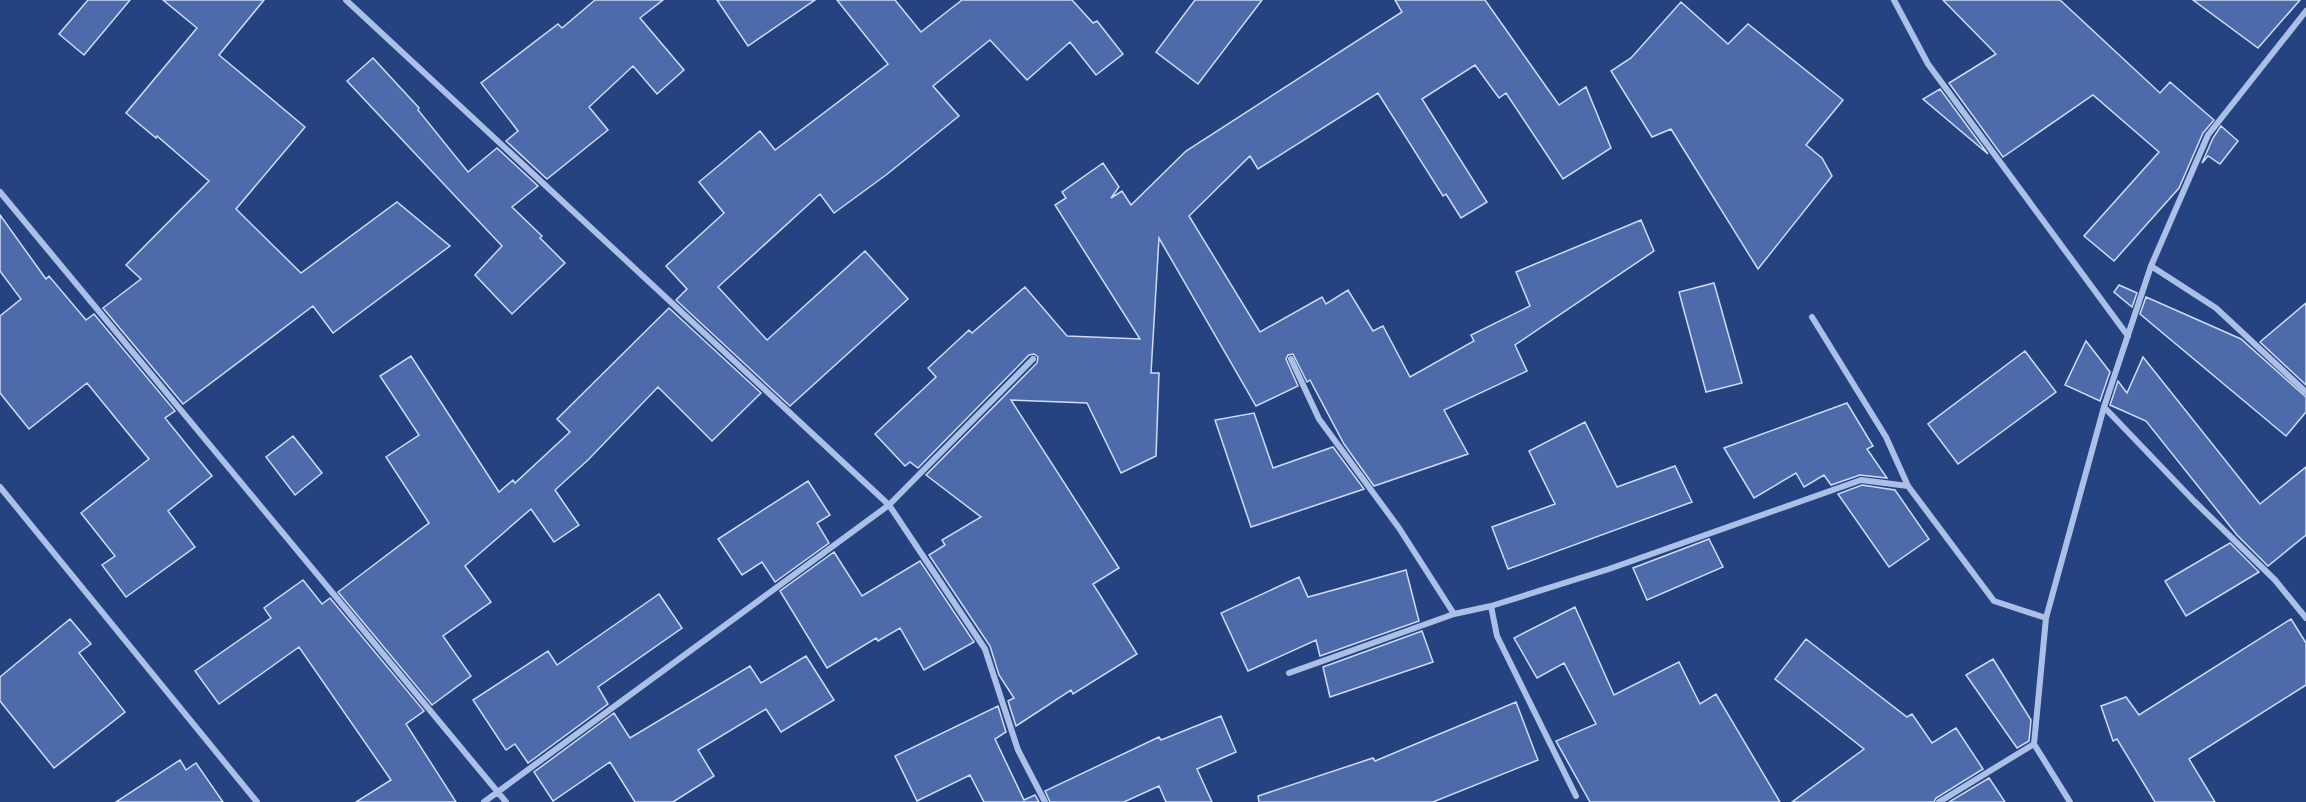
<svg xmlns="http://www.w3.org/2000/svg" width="2306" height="802" font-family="'PT Sans Narrow',sans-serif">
<rect width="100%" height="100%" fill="#254281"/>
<path fill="#4d6baa" stroke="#d0dcf5" stroke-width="1.5" d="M 88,0 L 130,0 L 84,55 L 59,34 Z
M 163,0 L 264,0 L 219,55 L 305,127 L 236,209 L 301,273 L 397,202 L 450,246 L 333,333 L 313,306 L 183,404 L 103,308 L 141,279 L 126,265 L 209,181 L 157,136 L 156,138 L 126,113 L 197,28 Z
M 595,0 L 663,0 L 640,18 L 684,70 L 657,94 L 633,66 L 589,107 L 608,130 L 547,179 L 506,141 L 518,131 L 481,83 L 558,24 L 562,28 Z
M 717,0 L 815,0 L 748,46 Z
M 837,0 L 895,0 L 921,32 L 962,0 L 1072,0 L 1093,23 L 1097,21 L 1123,54 L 1096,75 L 1070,42 L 1027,80 L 990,40 L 933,86 L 959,116 L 886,175 L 834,213 L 820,194 L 718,287 L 767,340 L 865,251 L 908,299 L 790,406 L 676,300 L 687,289 L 666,266 L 724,213 L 699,182 L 760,131 L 775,150 L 888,64 Z
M 1195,0 L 1262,0 L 1198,84 L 1156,52 Z
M 1395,0 L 1485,0 L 1559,105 L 1586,87 L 1611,148 L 1563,179 L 1506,93 L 1499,98 L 1475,65 L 1422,99 L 1487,202 L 1461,218 L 1446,194 L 1443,196 L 1378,93 L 1258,169 L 1250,156 L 1189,216 L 1260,332 L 1322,297 L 1326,304 L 1348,290 L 1373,331 L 1383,326 L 1410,377 L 1474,341 L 1471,335 L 1530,306 L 1516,272 L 1641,220 L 1654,251 L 1515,345 L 1527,371 L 1444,410 L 1468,454 L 1374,486 L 1344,444 L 1310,380 L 1307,382 L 1293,354 L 1288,355 L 1286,359 L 1298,386 L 1256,406 L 1159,238 L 1151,373 L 1159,373 L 1156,456 L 1121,473 L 1087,403 L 1011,400 L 1119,568 L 1093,584 L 1137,654 L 1073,694 L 1071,690 L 1016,726 L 1008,701 L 1014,698 L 999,675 L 990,646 L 929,555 L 945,545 L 942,540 L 981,517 L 926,475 L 1037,363 L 1038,357 L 1034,354 L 1029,355 L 918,468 L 910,462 L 905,466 L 875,434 L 936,377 L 928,368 L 969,330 L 972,333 L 1025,287 L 1067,336 L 1140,339 L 1055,205 L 1066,198 L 1062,192 L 1103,163 L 1119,187 L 1111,198 L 1122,191 L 1131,205 L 1186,151 L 1402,12 Z
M 1943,0 L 2060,0 L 2160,93 L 2170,82 L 2214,120 L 2203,133 L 2179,188 L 2114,261 L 2084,236 L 2159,152 L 2093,95 L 2003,157 L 1949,83 L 1996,54 Z
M 2193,0 L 2300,0 L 2258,48 Z
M 1681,2 L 1728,44 L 1748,24 L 1843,100 L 1806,145 L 1822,158 L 1832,176 L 1758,269 L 1671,129 L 1652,137 L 1611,71 L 1631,58 Z
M 373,58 L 419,108 L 418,110 L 468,172 L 497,148 L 538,186 L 512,207 L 542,236 L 540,238 L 565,263 L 512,314 L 475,275 L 502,246 L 347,81 Z
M 1940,89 L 1988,154 L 1923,99 Z
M 2221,126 L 2238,141 L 2220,164 L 2208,156 L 2202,163 L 2213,138 Z
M 0,215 L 46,279 L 49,276 L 86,320 L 94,314 L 175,411 L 165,418 L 212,476 L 168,511 L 195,547 L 126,597 L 102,565 L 115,556 L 81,513 L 149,459 L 87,383 L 29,429 L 0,393 L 0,316 L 21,299 L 0,271 Z
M 1714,283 L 1742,383 L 1706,392 L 1679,292 Z
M 2119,285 L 2137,293 L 2132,307 L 2114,292 Z
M 2146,297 L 2241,339 L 2306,397 L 2306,412 L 2286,436 L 2140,314 Z
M 2306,303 L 2306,385 L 2260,342 Z
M 669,308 L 761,393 L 712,441 L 658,387 L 588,460 L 555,490 L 579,525 L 554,542 L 531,509 L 465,566 L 491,602 L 443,636 L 471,676 L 432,705 L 338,592 L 429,523 L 386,457 L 419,435 L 380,376 L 411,356 L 499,492 L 513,480 L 515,483 L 570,432 L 557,419 Z
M 2086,341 L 2110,372 L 2100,401 L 2065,385 Z
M 2025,351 L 2056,392 L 1958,464 L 1928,424 Z
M 2143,357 L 2260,504 L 2306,467 L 2306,535 L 2268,566 L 2237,535 L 2146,421 L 2110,405 L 2118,381 L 2127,393 Z
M 1847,403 L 1873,446 L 1867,449 L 1887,478 L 1860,475 L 1831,485 L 1824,475 L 1804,487 L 1796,473 L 1754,498 L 1724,448 Z
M 1254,413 L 1273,468 L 1333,447 L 1364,489 L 1251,527 L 1215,420 Z
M 1585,422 L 1617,487 L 1675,466 L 1692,502 L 1508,569 L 1492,527 L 1555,504 L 1529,451 Z
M 293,436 L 322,473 L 295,495 L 266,457 Z
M 808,481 L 830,515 L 817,523 L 829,543 L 775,582 L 762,562 L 742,575 L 718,539 Z
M 1862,485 L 1895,490 L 1929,539 L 1889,567 L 1838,494 Z
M 1709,539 L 1723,567 L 1647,600 L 1633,568 Z
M 2230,543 L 2259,572 L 2186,616 L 2165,581 Z
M 834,552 L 862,596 L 920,561 L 974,642 L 924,670 L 900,628 L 878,641 L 876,638 L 827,668 L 780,591 Z
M 1406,570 L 1419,621 L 1320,656 L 1316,640 L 1248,671 L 1221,613 L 1299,577 L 1308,597 Z
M 303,580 L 322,604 L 330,598 L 424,711 L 406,724 L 456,802 L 356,802 L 391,780 L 299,647 L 219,704 L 195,671 L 271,618 L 264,608 Z
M 659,594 L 682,628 L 598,687 L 608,704 L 528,763 L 515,744 L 506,750 L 473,700 L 548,651 L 557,665 Z
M 1575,607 L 1614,695 L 1679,662 L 1700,704 L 1716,694 L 1780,802 L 1590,802 L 1556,741 L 1596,724 L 1564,663 L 1537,678 L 1514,638 Z
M 70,619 L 91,644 L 79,653 L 125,712 L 54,768 L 0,701 L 0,677 Z
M 2291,619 L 2306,643 L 2306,685 L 2189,759 L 2215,802 L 2155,802 L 2117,739 L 2113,741 L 2101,706 L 2126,697 L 2139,715 Z
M 1422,631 L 1433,662 L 1330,697 L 1323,667 Z
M 1806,639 L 1907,717 L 1912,714 L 1932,743 L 1956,728 L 1983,769 L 1936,798 L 1934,802 L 1792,802 L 1864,749 L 1775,679 Z
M 806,656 L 834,700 L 781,732 L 766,709 L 698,750 L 714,776 L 673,802 L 635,802 L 610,762 L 553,801 L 534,772 L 614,713 L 630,738 L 750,666 L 761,683 Z
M 1993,659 L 2031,720 L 2029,741 L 2017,748 L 1966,675 Z
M 1516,702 L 1538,760 L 1433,802 L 1259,802 L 1258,796 L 1373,758 L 1375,761 Z
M 998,706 L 1006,732 L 995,739 L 1024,800 L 1035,795 L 1039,802 L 984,802 L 970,775 L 917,801 L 895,756 Z
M 1221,716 L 1236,752 L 1197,769 L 1212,802 L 1166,802 L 1159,786 L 1124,802 L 1050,802 L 1045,791 L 1159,737 L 1161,740 Z
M 180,760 L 186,770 L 196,763 L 223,802 L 116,802 Z
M 1989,778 L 2005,802 L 1949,802 Z"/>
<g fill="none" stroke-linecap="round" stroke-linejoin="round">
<path stroke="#acc0e7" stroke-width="6" d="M 346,0 L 889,505 L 985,649 L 1018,750 L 1045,802
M 1894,0 L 1928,64 L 2128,336
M 0,192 L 506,802
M 2151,266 L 2216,308 L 2306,392
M 1812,317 L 1886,437 L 1908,486
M 1291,359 L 1319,419 L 1399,528 L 1454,614 L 1491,606 L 1609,569 L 1861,480 L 1908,486 L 1994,601 L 2046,618
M 2104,407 L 2194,501 L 2275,580 L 2306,618
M 0,487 L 257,802
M 1491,606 L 1497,636 L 1576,796
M 1289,673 L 1454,614
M 484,802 L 889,505 L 1033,359
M 1939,802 L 2034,744
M 2070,802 L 2034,744 L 2046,618 L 2104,407 L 2151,266 L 2208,135 L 2306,11"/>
</g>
</svg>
